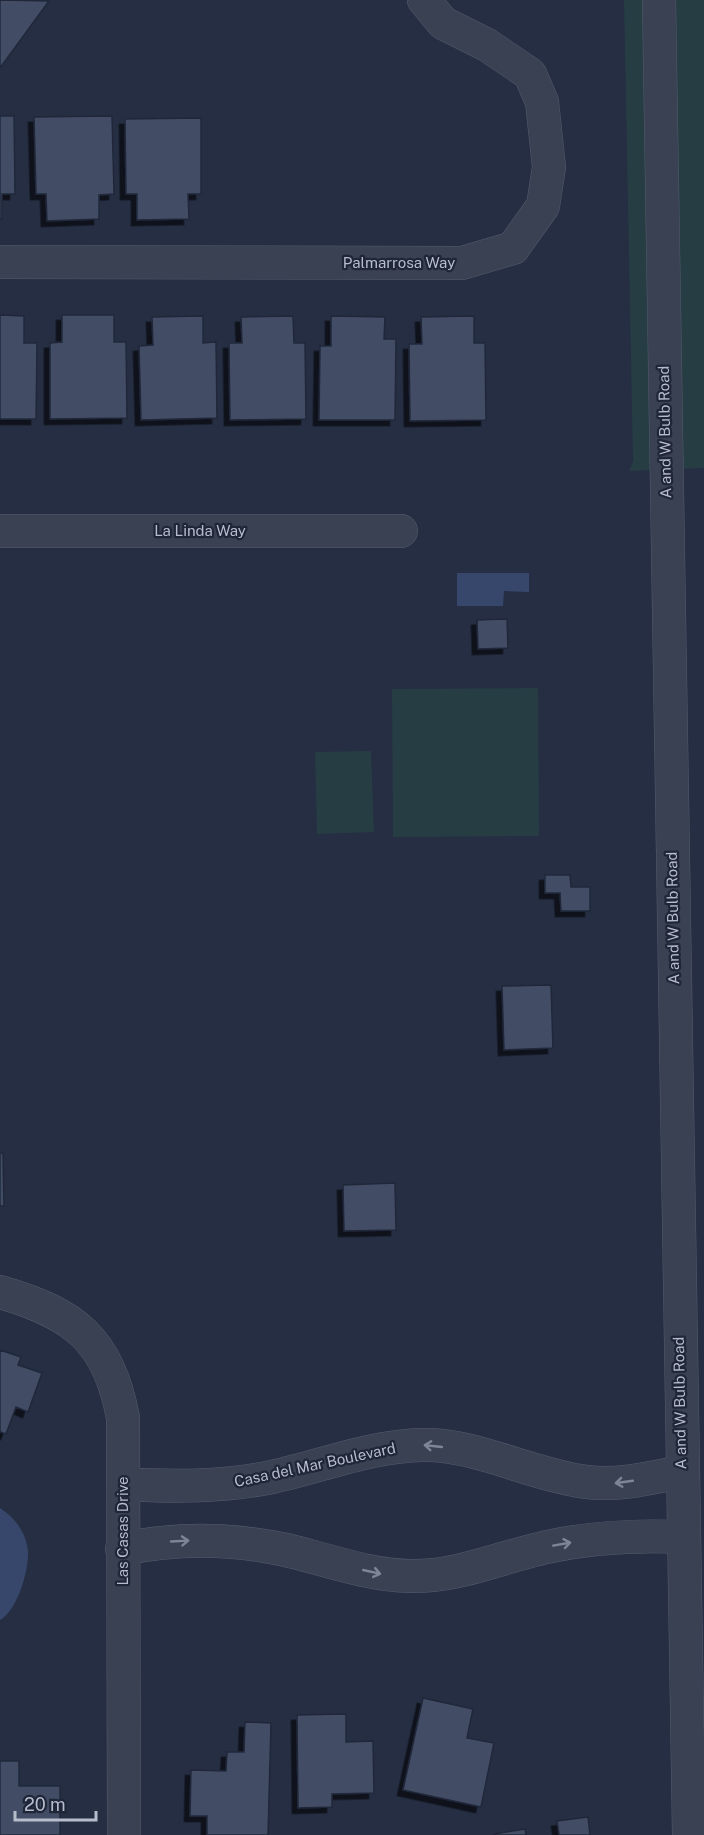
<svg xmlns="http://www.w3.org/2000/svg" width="704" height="1835" font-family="'Public Sans',sans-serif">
<defs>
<filter id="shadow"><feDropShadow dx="-5.5" dy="5.5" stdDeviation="0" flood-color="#0009"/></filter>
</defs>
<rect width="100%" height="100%" fill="#252e43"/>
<path fill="#273d44" d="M 624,0 L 644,0 L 652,470 L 629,471 L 633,461 Z
M 673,0 L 704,0 L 704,468 L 680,469 Z
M 538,688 L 539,836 L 393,837 L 392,689 Z
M 371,751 L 374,832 L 317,834 L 315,752 Z"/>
<path fill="#37476b" d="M 457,573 L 529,573 L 529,592 L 504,591 L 503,606 L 457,606 Z
M 0,1508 C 13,1516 24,1530 27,1545 C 32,1563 18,1611 0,1620 Z"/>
<path fill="#434d65" stroke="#20283a" stroke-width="1.5" filter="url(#shadow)" d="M 0,0 L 49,1 L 0,68 Z
M 0,116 L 14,116 L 15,194 L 2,194 L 2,219 L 0,219 Z
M 112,116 L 114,194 L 99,195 L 99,219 L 47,221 L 46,194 L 36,194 L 34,117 Z
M 201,118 L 201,194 L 188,194 L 189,219 L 137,220 L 137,194 L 126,194 L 125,119 Z
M 0,315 L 24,316 L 24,343 L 37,343 L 36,419 L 0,419 Z
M 62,315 L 114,315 L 114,342 L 126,342 L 127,418 L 50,419 L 50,343 L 62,342 Z
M 203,316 L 203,343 L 216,342 L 217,418 L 141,420 L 139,346 L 153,345 L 152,317 Z
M 293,316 L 294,343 L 305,343 L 306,419 L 230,420 L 229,343 L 242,343 L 241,317 Z
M 331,316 L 385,317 L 384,339 L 396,339 L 395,420 L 319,420 L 320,346 L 331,346 Z
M 474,316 L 474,343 L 485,343 L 486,420 L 410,421 L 409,344 L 422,344 L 421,317 Z
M 507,619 L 508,648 L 478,649 L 477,620 Z
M 545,875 L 570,875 L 571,887 L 590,887 L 590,911 L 561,911 L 560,893 L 545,893 Z
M 551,985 L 553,1048 L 504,1050 L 502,986 Z
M 0,1153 L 3,1153 L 4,1206 L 0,1206 Z
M 395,1183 L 396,1230 L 344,1231 L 343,1185 Z
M 0,1350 L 21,1357 L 18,1365 L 42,1373 L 28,1412 L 16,1407 L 6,1434 L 0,1432 Z
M 423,1698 L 473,1709 L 467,1738 L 494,1743 L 481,1807 L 403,1790 Z
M 346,1714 L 346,1742 L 373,1741 L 374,1793 L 332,1794 L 332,1807 L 298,1808 L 297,1715 Z
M 245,1722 L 271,1723 L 268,1835 L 207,1835 L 207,1816 L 190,1816 L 191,1770 L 226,1771 L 227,1752 L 244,1752 Z
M 0,1761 L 19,1761 L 19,1786 L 60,1786 L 60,1835 L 0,1835 Z
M 588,1817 L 590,1835 L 559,1835 L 557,1821 Z
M 525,1829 L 526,1835 L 494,1835 L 494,1834 Z"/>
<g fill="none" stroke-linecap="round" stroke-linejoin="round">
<defs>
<path id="minor" d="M 659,0 L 689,1835
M 0,262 L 462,263 L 513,248 L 543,206 L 549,167 L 542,102 L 530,74 L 487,45 L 443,23 L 424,0
M 0,531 L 401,531
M 0,1292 C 74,1313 109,1340 123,1418 L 124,1835
M 123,1484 C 174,1487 222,1487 272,1477 C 323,1466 370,1446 423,1445 C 472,1443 535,1476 587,1482 C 619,1486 650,1478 681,1472
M 122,1549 C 175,1538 228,1538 281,1549 C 324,1558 365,1575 410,1576 C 458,1577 501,1557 547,1547 C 593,1537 636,1535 683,1537"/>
</defs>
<use href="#minor" stroke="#545c6d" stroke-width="34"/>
<use href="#minor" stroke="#394152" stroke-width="33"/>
</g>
<defs><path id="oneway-shaft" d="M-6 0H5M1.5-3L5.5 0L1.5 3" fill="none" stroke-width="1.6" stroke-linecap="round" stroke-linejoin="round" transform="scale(1.5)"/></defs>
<g stroke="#7e8595">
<use href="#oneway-shaft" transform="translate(433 1446) rotate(-174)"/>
<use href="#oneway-shaft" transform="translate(624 1482) rotate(172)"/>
<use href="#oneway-shaft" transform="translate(180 1541) rotate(-3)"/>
<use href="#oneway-shaft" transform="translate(562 1544) rotate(-10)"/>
<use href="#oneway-shaft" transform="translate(372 1572) rotate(13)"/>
</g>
<g text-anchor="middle" stroke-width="4.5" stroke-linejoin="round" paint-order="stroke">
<g font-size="15" fill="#b6bccc" stroke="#1e2638">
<text x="399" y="268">Palmarrosa Way</text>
<text transform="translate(665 432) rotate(-91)" y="5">A and W Bulb Road</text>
<text x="200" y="536">La Linda Way</text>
<text transform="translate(673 918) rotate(-91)" y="5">A and W Bulb Road</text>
<text transform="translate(680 1403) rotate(-91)" y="5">A and W Bulb Road</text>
<text transform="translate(315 1465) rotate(-12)" y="5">Casa del Mar Boulevard</text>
<text transform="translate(123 1531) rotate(-90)" y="5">Las Casas Drive</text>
</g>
</g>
<path d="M15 1811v9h81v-9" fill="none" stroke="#b6bccc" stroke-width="3"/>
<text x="24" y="1811" font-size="18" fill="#b6bccc" stroke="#1e2638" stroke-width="4.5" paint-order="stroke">20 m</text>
</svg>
